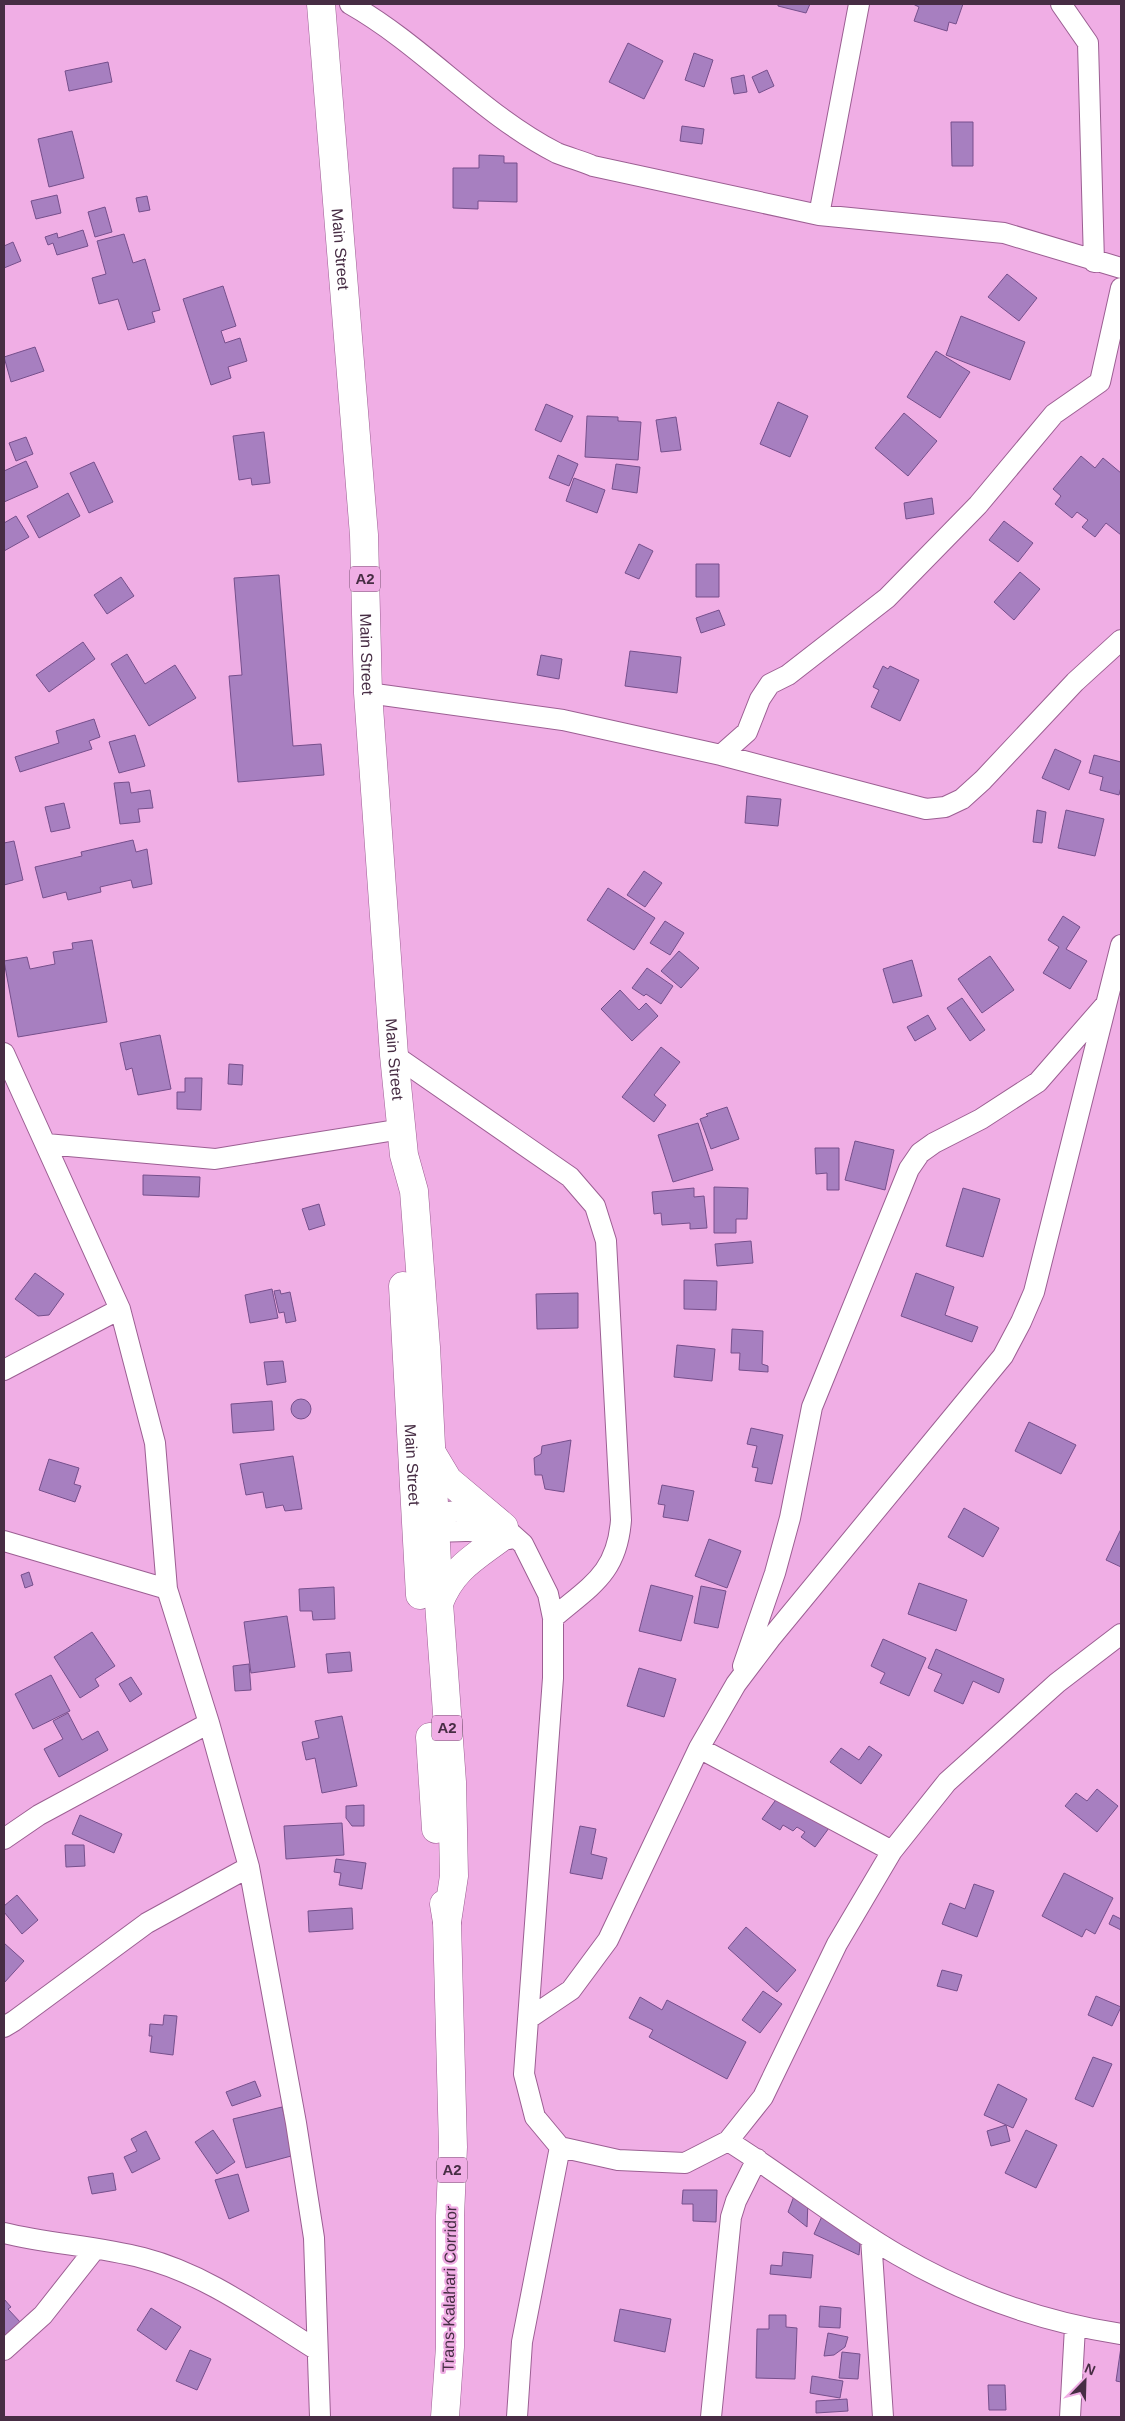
<svg xmlns="http://www.w3.org/2000/svg" width="1125" height="2421" font-family="Arial,sans-serif">
<rect width="100%" height="100%" fill="#f0aee5"/>
<path fill="#a77fc0" stroke="#764f8c" d="M 778,4 L 810,4 L 806,13 L 778,6 Z
M 913,4 L 963,4 L 956,24 L 949,22 L 947,31 L 914,21 L 919,7 Z
M 628,43 L 663,61 L 644,99 L 609,82 Z
M 694,53 L 713,60 L 704,87 L 685,80 Z
M 108,62 L 112,82 L 69,91 L 65,71 Z
M 767,70 L 774,86 L 759,93 L 752,77 Z
M 744,75 L 747,92 L 734,94 L 731,78 Z
M 951,122 L 973,122 L 973,166 L 952,166 Z
M 682,126 L 704,129 L 702,144 L 680,141 Z
M 72,131 L 84,178 L 49,187 L 38,139 Z
M 479,155 L 504,156 L 504,163 L 517,163 L 517,202 L 478,201 L 478,209 L 453,208 L 453,168 L 479,168 Z
M 57,195 L 61,213 L 36,219 L 31,201 Z
M 147,196 L 150,210 L 139,212 L 136,198 Z
M 105,207 L 112,232 L 95,237 L 88,212 Z
M 83,230 L 88,246 L 57,255 L 53,243 L 48,245 L 45,237 L 57,233 L 58,238 Z
M 124,234 L 133,263 L 145,259 L 160,310 L 152,312 L 155,322 L 128,330 L 118,299 L 99,304 L 92,278 L 106,274 L 97,241 Z
M 13,242 L 21,261 L 4,268 L 4,246 Z
M 1007,274 L 1037,298 L 1019,321 L 988,297 Z
M 223,286 L 236,326 L 221,331 L 225,343 L 240,338 L 247,361 L 228,367 L 231,378 L 211,385 L 183,299 Z
M 961,316 L 1025,342 L 1010,380 L 946,355 Z
M 35,347 L 44,371 L 11,382 L 4,357 Z
M 936,351 L 970,372 L 940,418 L 907,397 Z
M 778,402 L 808,416 L 790,457 L 760,444 Z
M 546,404 L 573,416 L 561,442 L 535,430 Z
M 904,413 L 937,441 L 908,476 L 875,448 Z
M 587,416 L 618,417 L 618,421 L 641,422 L 638,460 L 585,457 Z
M 676,417 L 681,450 L 661,452 L 656,420 Z
M 264,432 L 270,483 L 252,485 L 251,478 L 239,480 L 233,436 Z
M 26,437 L 33,454 L 16,461 L 9,443 Z
M 558,455 L 578,464 L 569,486 L 549,478 Z
M 1081,456 L 1095,468 L 1103,458 L 1121,473 L 1121,535 L 1106,523 L 1095,537 L 1082,527 L 1088,520 L 1077,512 L 1072,518 L 1055,504 L 1061,496 L 1053,489 Z
M 26,461 L 38,487 L 4,502 L 4,471 Z
M 94,462 L 113,502 L 89,513 L 70,473 Z
M 616,464 L 640,467 L 637,493 L 612,489 Z
M 574,478 L 605,490 L 597,513 L 566,501 Z
M 68,493 L 80,516 L 39,538 L 27,516 Z
M 932,498 L 934,514 L 906,519 L 904,503 Z
M 16,516 L 29,537 L 4,551 L 4,523 Z
M 1004,521 L 1033,543 L 1018,562 L 989,540 Z
M 639,544 L 653,551 L 639,579 L 625,573 Z
M 696,564 L 719,564 L 719,597 L 696,597 Z
M 1020,572 L 1040,589 L 1014,620 L 994,602 Z
M 279,575 L 293,746 L 321,744 L 324,775 L 238,782 L 229,676 L 242,675 L 234,578 Z
M 121,577 L 134,596 L 107,614 L 94,595 Z
M 719,610 L 725,625 L 701,633 L 696,618 Z
M 83,642 L 95,659 L 49,692 L 36,675 Z
M 630,651 L 681,657 L 677,693 L 625,686 Z
M 127,654 L 145,684 L 175,665 L 196,698 L 149,726 L 111,664 Z
M 541,655 L 562,659 L 559,679 L 537,675 Z
M 883,666 L 888,669 L 890,666 L 919,680 L 900,721 L 871,707 L 879,690 L 873,687 Z
M 94,719 L 100,737 L 89,741 L 92,749 L 20,772 L 15,757 L 59,743 L 56,731 Z
M 135,735 L 145,766 L 119,773 L 109,742 Z
M 1055,749 L 1081,761 L 1069,790 L 1042,778 Z
M 1094,755 L 1121,762 L 1121,787 L 1119,795 L 1100,790 L 1103,777 L 1089,773 Z
M 129,782 L 131,793 L 150,790 L 153,808 L 138,809 L 140,822 L 120,824 L 114,783 Z
M 747,796 L 781,799 L 778,826 L 745,823 Z
M 64,803 L 70,828 L 51,832 L 45,807 Z
M 1037,810 L 1046,812 L 1042,843 L 1033,842 Z
M 1066,810 L 1104,819 L 1095,856 L 1058,848 Z
M 133,840 L 136,852 L 147,849 L 152,884 L 133,888 L 131,880 L 100,887 L 101,892 L 68,900 L 66,892 L 43,898 L 35,867 L 82,856 L 81,852 Z
M 14,841 L 23,880 L 4,885 L 4,843 Z
M 644,871 L 662,883 L 645,907 L 627,895 Z
M 608,888 L 655,918 L 634,950 L 587,920 Z
M 1063,916 L 1080,927 L 1066,949 L 1087,961 L 1070,989 L 1043,973 L 1059,947 L 1048,940 Z
M 665,921 L 684,933 L 670,955 L 650,943 Z
M 92,940 L 107,1022 L 18,1037 L 4,961 L 27,957 L 30,969 L 55,964 L 53,952 L 73,949 L 72,943 Z
M 679,951 L 699,968 L 681,988 L 661,971 Z
M 990,956 L 1014,990 L 982,1013 L 958,979 Z
M 912,960 L 922,996 L 893,1003 L 883,969 Z
M 647,968 L 673,986 L 661,1004 L 646,994 L 644,996 L 632,988 Z
M 620,990 L 639,1010 L 646,1003 L 658,1016 L 632,1041 L 601,1009 Z
M 962,998 L 985,1030 L 970,1041 L 947,1008 Z
M 928,1015 L 936,1029 L 915,1041 L 907,1027 Z
M 160,1035 L 171,1089 L 138,1095 L 132,1068 L 126,1070 L 120,1043 Z
M 661,1047 L 680,1062 L 654,1095 L 666,1105 L 654,1122 L 622,1097 Z
M 229,1064 L 243,1065 L 242,1085 L 228,1084 Z
M 185,1078 L 202,1078 L 201,1110 L 177,1109 L 177,1092 L 185,1092 Z
M 727,1107 L 739,1139 L 711,1149 L 700,1119 L 708,1116 L 706,1114 Z
M 698,1123 L 713,1170 L 673,1182 L 658,1135 Z
M 855,1141 L 894,1150 L 885,1190 L 845,1180 Z
M 815,1148 L 839,1148 L 839,1190 L 827,1190 L 827,1173 L 816,1174 Z
M 143,1175 L 200,1177 L 199,1197 L 143,1195 Z
M 714,1187 L 748,1188 L 747,1219 L 736,1219 L 736,1233 L 714,1233 Z
M 694,1188 L 694,1197 L 704,1196 L 707,1228 L 690,1229 L 690,1223 L 662,1225 L 661,1213 L 654,1214 L 652,1192 Z
M 963,1188 L 1000,1199 L 983,1257 L 946,1246 Z
M 319,1204 L 325,1225 L 309,1230 L 302,1209 Z
M 751,1241 L 753,1263 L 717,1266 L 715,1244 Z
M 35,1273 L 64,1294 L 49,1315 L 38,1316 L 15,1299 Z
M 916,1273 L 954,1287 L 945,1315 L 978,1327 L 972,1342 L 901,1316 Z
M 684,1280 L 717,1281 L 716,1310 L 684,1309 Z
M 272,1289 L 278,1318 L 250,1323 L 245,1295 Z
M 280,1290 L 281,1294 L 290,1292 L 296,1321 L 286,1323 L 284,1312 L 279,1313 L 274,1291 Z
M 578,1293 L 578,1328 L 537,1329 L 536,1294 Z
M 732,1329 L 763,1331 L 762,1364 L 768,1366 L 768,1372 L 739,1370 L 740,1353 L 731,1353 Z
M 677,1345 L 715,1349 L 712,1381 L 674,1377 Z
M 283,1361 L 286,1382 L 267,1385 L 264,1362 Z
M291 1409a10 10 0 1 1 20 0a10 10 0 1 1-20 0Z
M 272,1401 L 274,1430 L 233,1433 L 231,1404 Z
M 1029,1422 L 1076,1445 L 1061,1474 L 1015,1451 Z
M 751,1428 L 783,1435 L 772,1484 L 755,1481 L 758,1468 L 752,1467 L 757,1446 L 747,1444 Z
M 571,1440 L 564,1492 L 545,1489 L 542,1475 L 535,1475 L 534,1458 L 541,1454 L 542,1446 Z
M 293,1456 L 302,1509 L 285,1511 L 283,1505 L 266,1508 L 263,1492 L 246,1495 L 240,1464 Z
M 49,1459 L 79,1468 L 74,1484 L 81,1486 L 75,1502 L 39,1490 Z
M 662,1485 L 694,1491 L 688,1521 L 663,1517 L 665,1505 L 658,1504 Z
M 964,1508 L 999,1528 L 983,1557 L 948,1537 Z
M 1121,1529 L 1121,1567 L 1106,1560 Z
M 709,1539 L 741,1551 L 727,1588 L 695,1576 Z
M 29,1572 L 33,1585 L 25,1588 L 21,1575 Z
M 919,1583 L 967,1600 L 956,1631 L 908,1614 Z
M 651,1585 L 693,1596 L 681,1641 L 639,1631 Z
M 701,1586 L 726,1591 L 718,1628 L 694,1623 Z
M 334,1587 L 335,1619 L 313,1620 L 312,1611 L 300,1611 L 299,1589 Z
M 287,1616 L 295,1667 L 251,1673 L 244,1622 Z
M 92,1632 L 115,1666 L 95,1679 L 99,1686 L 80,1698 L 54,1657 Z
M 883,1639 L 926,1658 L 909,1696 L 880,1683 L 885,1673 L 871,1666 Z
M 936,1649 L 1004,1679 L 999,1693 L 973,1681 L 963,1704 L 934,1691 L 942,1674 L 928,1668 Z
M 350,1652 L 352,1671 L 328,1673 L 326,1654 Z
M 249,1664 L 251,1690 L 235,1691 L 233,1666 Z
M 639,1668 L 676,1679 L 664,1717 L 627,1706 Z
M 51,1675 L 70,1711 L 33,1729 L 15,1694 Z
M 131,1677 L 142,1694 L 130,1702 L 119,1684 Z
M 68,1713 L 82,1740 L 98,1731 L 108,1750 L 59,1777 L 44,1749 L 63,1739 L 53,1721 Z
M 342,1716 L 357,1786 L 322,1793 L 315,1758 L 306,1760 L 302,1742 L 319,1738 L 315,1721 Z
M 869,1746 L 882,1755 L 861,1784 L 830,1762 L 841,1748 L 859,1760 Z
M 1097,1789 L 1118,1806 L 1097,1832 L 1065,1806 L 1076,1793 L 1087,1801 Z
M 780,1794 L 829,1828 L 815,1847 L 801,1837 L 805,1832 L 797,1827 L 793,1831 L 783,1825 L 780,1830 L 762,1819 Z
M 364,1805 L 364,1826 L 352,1826 L 346,1818 L 346,1806 Z
M 80,1815 L 122,1834 L 114,1853 L 72,1834 Z
M 342,1823 L 344,1855 L 286,1859 L 284,1826 Z
M 580,1826 L 596,1829 L 591,1854 L 607,1858 L 602,1879 L 570,1873 Z
M 65,1845 L 84,1845 L 85,1866 L 66,1867 Z
M 336,1859 L 366,1863 L 362,1889 L 339,1885 L 341,1873 L 334,1872 Z
M 1064,1873 L 1113,1898 L 1095,1934 L 1086,1929 L 1082,1937 L 1042,1916 Z
M 974,1884 L 994,1891 L 977,1937 L 942,1924 L 950,1903 L 965,1909 Z
M 17,1895 L 38,1920 L 22,1934 L 4,1912 L 4,1906 Z
M 352,1908 L 353,1929 L 309,1932 L 308,1911 Z
M 1113,1915 L 1121,1919 L 1121,1930 L 1109,1924 Z
M 746,1927 L 796,1970 L 777,1992 L 728,1948 Z
M 4,1943 L 24,1961 L 4,1983 Z
M 942,1970 L 962,1975 L 957,1991 L 937,1986 Z
M 763,1991 L 782,2004 L 760,2033 L 742,2020 Z
M 1096,1996 L 1121,2007 L 1112,2026 L 1088,2015 Z
M 640,1997 L 662,2010 L 667,2000 L 746,2042 L 727,2079 L 649,2037 L 653,2030 L 629,2018 Z
M 164,2015 L 177,2016 L 173,2055 L 150,2052 L 152,2036 L 149,2036 L 150,2024 L 163,2025 Z
M 1093,2057 L 1112,2064 L 1093,2107 L 1075,2099 Z
M 255,2081 L 261,2096 L 232,2106 L 226,2092 Z
M 998,2084 L 1027,2099 L 1013,2128 L 984,2115 Z
M 282,2107 L 295,2155 L 246,2168 L 233,2119 Z
M 1006,2125 L 1010,2141 L 991,2146 L 987,2131 Z
M 213,2130 L 235,2162 L 217,2174 L 195,2142 Z
M 1026,2130 L 1057,2145 L 1036,2188 L 1005,2173 Z
M 146,2131 L 160,2159 L 132,2173 L 124,2157 L 137,2151 L 131,2139 Z
M 113,2173 L 116,2190 L 92,2194 L 88,2177 Z
M 238,2174 L 249,2211 L 229,2219 L 215,2180 Z
M 683,2190 L 717,2190 L 716,2222 L 693,2221 L 693,2204 L 682,2204 Z
M 794,2196 L 808,2201 L 807,2227 L 788,2212 Z
M 823,2214 L 861,2232 L 859,2255 L 814,2234 Z
M 783,2252 L 813,2255 L 811,2278 L 770,2274 L 771,2265 L 782,2266 Z
M 4,2299 L 11,2307 L 8,2309 L 21,2323 L 4,2338 Z
M 820,2306 L 841,2308 L 840,2328 L 819,2327 Z
M 151,2308 L 181,2327 L 166,2350 L 137,2330 Z
M 620,2309 L 671,2319 L 665,2352 L 614,2341 Z
M 769,2315 L 786,2315 L 786,2327 L 797,2328 L 795,2379 L 756,2378 L 757,2329 L 769,2329 Z
M 828,2333 L 848,2337 L 845,2347 L 834,2355 L 824,2356 Z
M 1121,2347 L 1121,2382 L 1116,2381 Z
M 190,2350 L 211,2359 L 197,2390 L 176,2381 Z
M 842,2352 L 860,2354 L 858,2379 L 839,2378 Z
M 812,2376 L 843,2381 L 840,2398 L 810,2393 Z
M 988,2385 L 1005,2385 L 1006,2410 L 989,2410 Z
M 847,2399 L 848,2411 L 816,2413 L 816,2401 Z"/>
<g fill="none" stroke-linecap="round" stroke-linejoin="round">
<defs>
<path id="street" d="M 350,4 C 424,46 481,114 557,153 C 569,158 582,161 593,166 L 819,215 L 1004,233 L 1121,268
M 1061,4 L 1088,43 L 1094,262
M 819,215 L 859,4
M 368,693 L 563,720 L 721,755 L 926,809 L 945,807 L 962,799 L 983,780 L 1075,682 L 1121,640
M 721,755 L 747,732 L 760,699 L 770,684 L 788,675 L 887,598 L 978,505 L 1054,414 L 1100,382 L 1121,288
M 4,1053 L 120,1309 L 155,1443 L 167,1589
M 394,1055 L 570,1177 L 595,1206 L 606,1241 L 621,1520 C 617,1574 590,1586 553,1618
M 46,1144 L 215,1159 L 402,1129
M 4,1370 L 120,1309
M 422,1514 L 459,1511 L 473,1513 L 504,1527 L 523,1544 L 548,1594 L 553,1618 L 553,1678 L 524,2074 L 535,2117 L 560,2147 L 618,2160 L 685,2163 L 728,2141 L 763,2097 L 837,1944 L 892,1851 L 947,1782 L 1057,1683 L 1121,1634
M 422,1534 C 452,1531 480,1527 509,1539
M 4,1541 L 167,1589 L 209,1723 L 249,1867 L 296,2123 L 314,2238 L 320,2417
M 743,1666 L 775,1573 L 790,1518 L 812,1407 L 909,1169 L 920,1153 L 934,1143 L 981,1119 L 1038,1082 L 1106,1004
M 699,1748 L 892,1851
M 4,1839 L 39,1815 L 209,1723
M 528,2019 L 571,1990 L 608,1940 L 699,1748 L 736,1684 L 770,1639 L 1003,1356 L 1021,1322 L 1034,1292 L 1121,945
M 4,2027 L 14,2021 L 147,1923 L 249,1867
M 728,2141 C 786,2177 839,2221 898,2255 C 967,2295 1042,2322 1121,2334
M 4,2233 C 49,2244 97,2246 143,2258 C 206,2274 262,2316 317,2350
M 871,2238 L 883,2417
M 4,2350 L 43,2315 L 95,2249
M 517,2417 L 522,2342 L 560,2147
M 711,2417 L 731,2217 L 736,2201 L 757,2159
M 1070,2417 L 1075,2327"/>
<g id="highway">
<path id="s1" d="M 321,4 L 364,535 L 368,693 L 394,1055 L 404,1155 L 414,1191 L 426,1347 L 439,1603 L 452,1782 L 454,1876 L 447,1922"/>
<path id="s2" d="M 403,1286 L 420,1595"/>
<path d="M 433,1455 L 448,1480 L 504,1527"/>
<path d="M 439,1603 C 453,1568 474,1558 503,1536"/>
<path d="M 430,1737 L 436,1829"/>
<path d="M 444,1904 L 447,1922 L 453,2147 L 450,2216 L 450,2347 L 445,2417"/>
</g>
</defs>
<use href="#street" stroke="#9c5f93" stroke-width="22"/>
<use href="#highway" stroke="#9c5f93" stroke-width="29"/>
<use href="#street" stroke="#fff" stroke-width="20"/>
<use href="#highway" stroke="#fff" stroke-width="28"/>
</g>
<g text-anchor="middle" stroke-width="4.5" stroke-linejoin="round" paint-order="stroke">
<g fill="#f0aee5" stroke="#7a5474" stroke-width="1">
<rect x="350" y="566.5" width="30" height="25" rx="4"/>
<rect x="432" y="1715.5" width="30" height="25" rx="4"/>
<rect x="437" y="2157.5" width="30" height="25" rx="4"/>
</g>
<g font-size="15" font-weight="bold" fill="#472d44">
<text x="365" y="584">A2</text>
<text x="447" y="1733">A2</text>
<text x="452" y="2175">A2</text>
</g>
<g font-size="16" fill="#472d44" stroke="#f0aee5">
<text dy="6" stroke="none"><textPath href="#s1" startOffset="246">Main Street</textPath></text>
<text dy="6" stroke="none"><textPath href="#s1" startOffset="652">Main Street</textPath></text>
<text dy="6" stroke="none"><textPath href="#s1" startOffset="1058">Main Street</textPath></text>
<text dy="6" stroke="none"><textPath href="#s2" startOffset="179">Main Street</textPath></text>
<text transform="translate(449 2289) rotate(-89)" y="6">Trans-Kalahari Corridor</text>
</g>
</g>
<rect width="1125" height="2421" fill="none" stroke="#472d44" stroke-width="10"/>
<g transform="translate(1085 2381) rotate(23)" stroke="#f0aee5" stroke-width="4" paint-order="stroke">
<path d="M0-4L9 19L0 12L-9 19Z" fill="#472d44"/>
<text y="-8" font-size="14" font-weight="bold" text-anchor="middle" fill="#472d44">N</text>
</g>
</svg>
